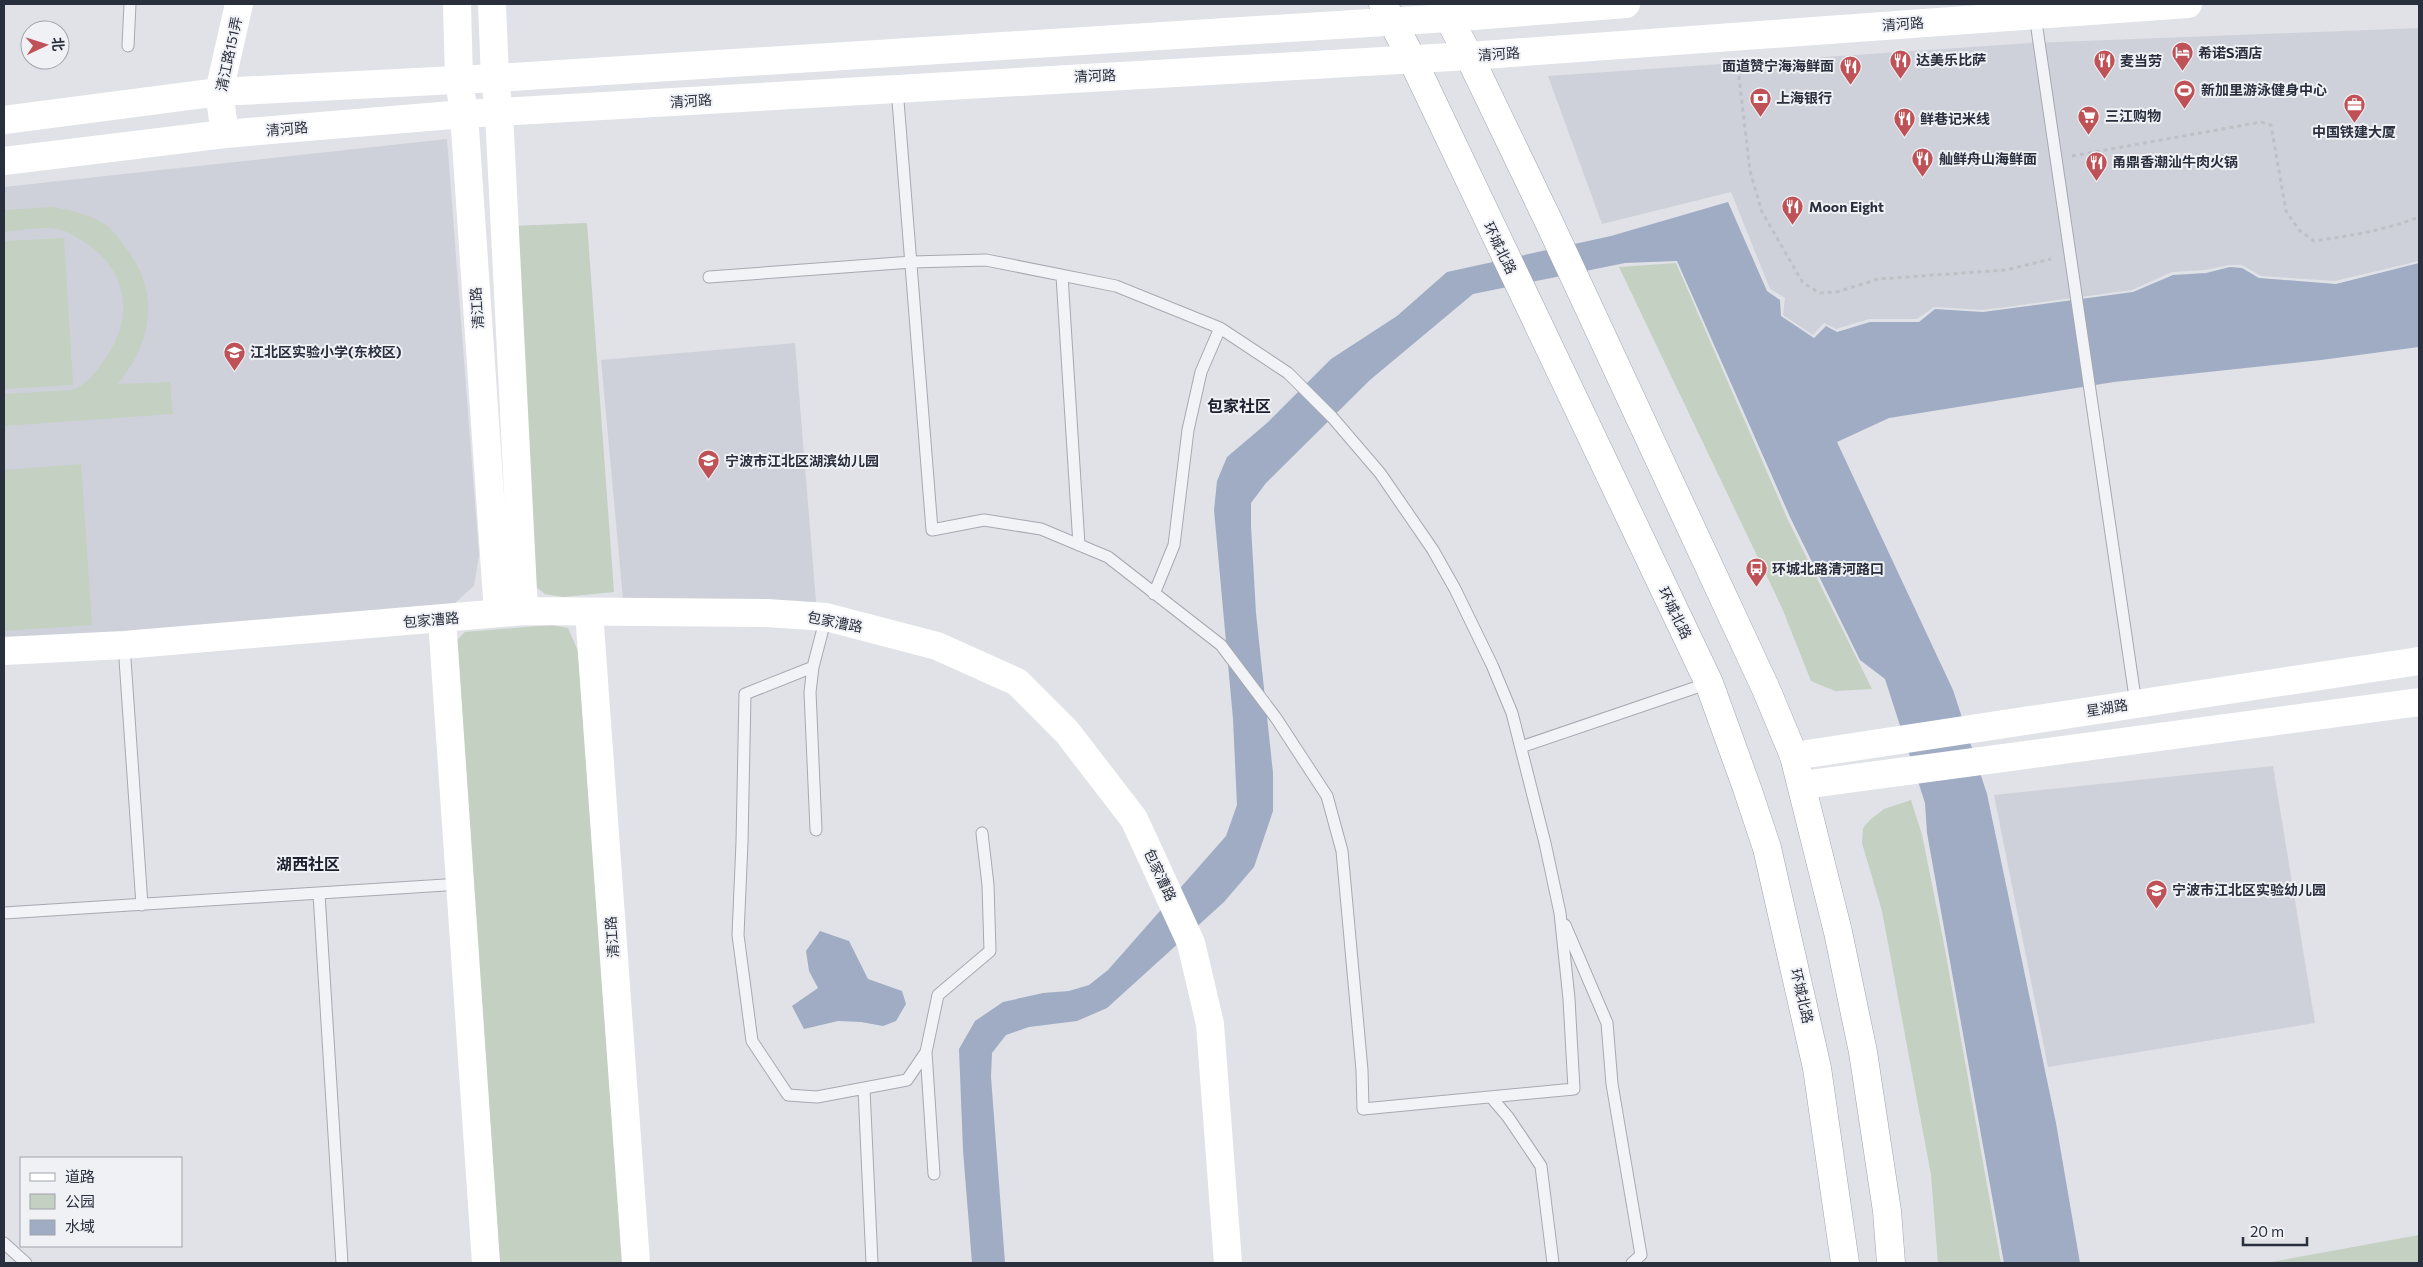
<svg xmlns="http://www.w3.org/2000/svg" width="2423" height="1267" font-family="Commissioner,'Noto Sans SC',sans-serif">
<rect width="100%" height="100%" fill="#e0e2e7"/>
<path fill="#ced1d9" d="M 2419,28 L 2419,261 L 2335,281 L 2261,276 L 2242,265 L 2229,265 L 2205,270 L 2172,272 L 2132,290 L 1983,310 L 1934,307 L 1917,319 L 1869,319 L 1836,329 L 1824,323 L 1813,335 L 1783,315 L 1785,298 L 1770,289 L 1731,192 L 1602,224 L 1548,76 L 2030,43 Z
M 447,139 L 479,555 L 474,586 L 446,611 L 4,641 L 4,187 Z
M 795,343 L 816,602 L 623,599 L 601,360 Z
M 2273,766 L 2315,1023 L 2048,1067 L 1994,795 Z"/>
<path fill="#c4d0c2" d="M 52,207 C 70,210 89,214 106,225 C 114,231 120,240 126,248 C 161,294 152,341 118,384 L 170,382 L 173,414 L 4,426 L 4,394 L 71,390 C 85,386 94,375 102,363 C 134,322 131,271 84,242 C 76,237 67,230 57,229 C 43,226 19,231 4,232 L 4,210 Z
M 587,223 L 614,592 L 563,597 L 545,594 L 531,583 L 510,226 Z
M 64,238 L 73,385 L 4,389 L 4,241 Z
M 1676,263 L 1788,520 L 1872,689 L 1835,691 L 1811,681 L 1782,608 L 1619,267 Z
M 81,464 L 92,625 L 4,631 L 4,470 Z
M 551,625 L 568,628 L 578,651 L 624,1263 L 495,1263 L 452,645 L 465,632 Z
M 1911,800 L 1922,835 L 1944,944 L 2001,1263 L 1938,1263 L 1931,1175 L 1882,911 L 1862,843 L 1863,828 L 1870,820 L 1884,809 Z
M 2419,1235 L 2419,1263 L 2266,1263 Z"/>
<path fill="#9facc3" d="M 1728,202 L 1767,291 L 1780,300 L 1781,316 L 1814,338 L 1826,326 L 1837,332 L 1870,322 L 1919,322 L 1935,309 L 1983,312 L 2133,292 L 2173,275 L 2206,273 L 2230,267 L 2242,268 L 2259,278 L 2336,284 L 2419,263 L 2419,347 L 2321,360 L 2114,382 L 1889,418 L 1837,442 L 1953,690 L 1987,794 L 2056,1123 L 2080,1263 L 2004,1263 L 1927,833 L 1925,803 L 1885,679 L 1860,660 L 1790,517 L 1677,261 L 1625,263 L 1473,294 L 1370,380 L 1266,483 L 1251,503 L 1251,526 L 1256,613 L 1273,773 L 1273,811 L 1254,867 L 1224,902 L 1107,1008 L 1077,1021 L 1029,1027 L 1006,1035 L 992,1053 L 991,1077 L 1005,1263 L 972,1263 L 963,1150 L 959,1049 L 975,1021 L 1003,1002 L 1043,993 L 1069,991 L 1089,985 L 1108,970 L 1226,836 L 1237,805 L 1233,719 L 1214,510 L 1217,481 L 1227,457 L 1267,423 L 1331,359 L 1397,316 L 1447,272 L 1611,236 Z
M 820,931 L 849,941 L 868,979 L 902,991 L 906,1004 L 896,1021 L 883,1026 L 861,1022 L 838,1021 L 804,1029 L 792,1006 L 818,988 L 809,971 L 806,951 Z"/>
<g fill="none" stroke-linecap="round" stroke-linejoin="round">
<defs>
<path id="lane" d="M 2035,15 L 2136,704
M 128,46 L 130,4
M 1062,276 L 1079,545
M 709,277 L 912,262 L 986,260 L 1116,286 L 1220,328 L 1288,373 L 1332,417 L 1380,473 L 1433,550 L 1455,589 L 1492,665 L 1512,713 L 1545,843 L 1560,913 L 1569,999 L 1574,1089 L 1363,1109 L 1362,1070 L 1342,851 L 1327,796 L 1276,718 L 1221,645 L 1108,557 L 1041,529 L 984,520 L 932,530 L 897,88
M 1154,594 L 1174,545 L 1188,430 L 1201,372 L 1220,328
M 124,645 L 142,905
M 813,667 L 745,694 L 742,842 L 738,935 L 752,1041 L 788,1095 L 817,1097 L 907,1080 L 926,1052 L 938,995 L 990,951 L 988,885 L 982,833
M 1521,747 L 1709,683
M 816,830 L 810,692 L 813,667 L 826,617
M 319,894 L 342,1263
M 4,913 L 461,884
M 1565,925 L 1607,1023 L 1612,1084 L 1641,1255 L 1632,1263
M 926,1052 L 934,1174
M 864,1089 L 872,1263
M 1491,1097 L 1508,1117 L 1541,1166 L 1553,1263
M 4,1243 L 26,1263"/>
<path id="primary" d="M 1383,4 L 1412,59 L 1709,683 L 1747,788 L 1767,848 L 1817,1068 L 1845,1263
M 1441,4 L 1469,56 L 1548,220 L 1766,689 L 1794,756 L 1838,932 L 1863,1052 L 1887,1211 L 1891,1263"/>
</defs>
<use href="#lane" stroke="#a6a9b1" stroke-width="13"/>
<use href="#primary" stroke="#a0a5b1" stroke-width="29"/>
<path stroke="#bec0c6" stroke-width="3" stroke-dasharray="4 4" stroke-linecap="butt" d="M 1737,60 L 1750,171 L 1762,212 L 1803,283 L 1820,293 L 1837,292 L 1878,279 L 2006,270 L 2051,259
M 2072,156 L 2261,122 L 2271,125 L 2286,211 L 2299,230 L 2314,241 C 2349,236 2386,230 2419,217"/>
<use href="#lane" stroke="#f2f3f6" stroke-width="11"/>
<path stroke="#fff" stroke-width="28" d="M 457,4 L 459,80 L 464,114 L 498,613
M 492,4 L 495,78 L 499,113 L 524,611
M 4,120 L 219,92 L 495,78 L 1448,18 L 1626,4
M 225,134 L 219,92 L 239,4
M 4,161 L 225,134 L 464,114 L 1469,56 L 2188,4
M 589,612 L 636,1263
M 442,619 L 486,1263
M 4,651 L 124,645 L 524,611 L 767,613 L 826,617 L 937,646 L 1017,682 L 1067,732 L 1134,819 L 1191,943 L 1210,1024 L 1228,1263
M 1794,756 L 2419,661
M 1802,785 L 2419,702"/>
<use href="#primary" stroke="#fff" stroke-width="28"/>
</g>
<defs>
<symbol id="hotel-pin" viewBox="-11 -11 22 30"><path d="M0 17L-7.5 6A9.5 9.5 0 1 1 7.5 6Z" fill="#bf5257" stroke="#eff1f5"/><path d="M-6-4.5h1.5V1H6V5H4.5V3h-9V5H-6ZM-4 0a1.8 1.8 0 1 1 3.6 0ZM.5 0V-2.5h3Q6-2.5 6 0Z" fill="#fff"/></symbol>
<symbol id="restaurant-pin" viewBox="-11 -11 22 30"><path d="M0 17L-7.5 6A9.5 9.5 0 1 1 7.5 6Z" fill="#bf5257" stroke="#eff1f5"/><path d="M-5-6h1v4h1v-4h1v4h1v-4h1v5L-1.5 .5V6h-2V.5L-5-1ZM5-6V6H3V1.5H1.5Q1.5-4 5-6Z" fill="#fff"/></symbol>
<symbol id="stadium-pin" viewBox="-11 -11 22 30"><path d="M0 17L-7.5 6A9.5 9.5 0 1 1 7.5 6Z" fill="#bf5257" stroke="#eff1f5"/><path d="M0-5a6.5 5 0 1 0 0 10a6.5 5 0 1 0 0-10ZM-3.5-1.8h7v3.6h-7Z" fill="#fff"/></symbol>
<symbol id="bank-pin" viewBox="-11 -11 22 30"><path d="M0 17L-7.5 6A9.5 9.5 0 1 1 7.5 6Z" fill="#bf5257" stroke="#eff1f5"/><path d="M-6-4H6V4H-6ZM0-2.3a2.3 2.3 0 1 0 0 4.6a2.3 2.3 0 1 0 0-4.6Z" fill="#fff"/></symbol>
<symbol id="office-pin" viewBox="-11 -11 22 30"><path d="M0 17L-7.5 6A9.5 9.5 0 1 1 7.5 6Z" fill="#bf5257" stroke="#eff1f5"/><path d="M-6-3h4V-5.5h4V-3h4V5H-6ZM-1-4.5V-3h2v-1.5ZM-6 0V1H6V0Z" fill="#fff"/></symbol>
<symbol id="supermarket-pin" viewBox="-11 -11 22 30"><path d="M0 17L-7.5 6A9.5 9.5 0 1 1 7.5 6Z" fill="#bf5257" stroke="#eff1f5"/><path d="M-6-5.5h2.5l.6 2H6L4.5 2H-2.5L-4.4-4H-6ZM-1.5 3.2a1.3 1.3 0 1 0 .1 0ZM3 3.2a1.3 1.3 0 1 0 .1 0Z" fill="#fff"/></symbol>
<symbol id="school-pin" viewBox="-11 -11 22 30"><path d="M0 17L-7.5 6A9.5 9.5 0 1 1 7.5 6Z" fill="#bf5257" stroke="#eff1f5"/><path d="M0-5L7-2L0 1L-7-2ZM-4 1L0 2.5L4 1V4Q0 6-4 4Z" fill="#fff"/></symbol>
<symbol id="bus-pin" viewBox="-11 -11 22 30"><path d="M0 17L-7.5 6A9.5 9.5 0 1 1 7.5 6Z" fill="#bf5257" stroke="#eff1f5"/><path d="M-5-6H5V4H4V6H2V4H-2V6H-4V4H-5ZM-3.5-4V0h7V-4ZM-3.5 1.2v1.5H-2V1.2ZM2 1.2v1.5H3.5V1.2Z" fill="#fff"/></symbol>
</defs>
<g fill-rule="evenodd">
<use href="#hotel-pin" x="2170" y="40" width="25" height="34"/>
<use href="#restaurant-pin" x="1888" y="48" width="25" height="34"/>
<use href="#restaurant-pin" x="2092" y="48" width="25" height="34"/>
<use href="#restaurant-pin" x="1838" y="54" width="25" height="34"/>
<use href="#stadium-pin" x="2172" y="78" width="25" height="34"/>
<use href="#bank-pin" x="1748" y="86" width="25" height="34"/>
<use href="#office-pin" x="2342" y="92" width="25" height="34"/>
<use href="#supermarket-pin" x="2076" y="104" width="25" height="34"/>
<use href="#restaurant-pin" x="1892" y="106" width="25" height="34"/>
<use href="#restaurant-pin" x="1910" y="146" width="25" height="34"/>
<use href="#restaurant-pin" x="2084" y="150" width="25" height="34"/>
<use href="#restaurant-pin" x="1780" y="194" width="25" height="34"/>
<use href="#school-pin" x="222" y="340" width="25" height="34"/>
<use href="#school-pin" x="696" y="448" width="25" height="34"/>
<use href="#bus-pin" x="1744" y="556" width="25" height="34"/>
<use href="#school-pin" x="2144" y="878" width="25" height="34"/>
</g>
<g text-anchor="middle" stroke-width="4" stroke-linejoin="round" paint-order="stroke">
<g font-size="14" fill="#2a2f3d" stroke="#eff1f5">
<text transform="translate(1903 24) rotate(-4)" y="5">清河路</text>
<text transform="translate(229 54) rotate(-78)" y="5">清江路151弄</text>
<text transform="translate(1499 54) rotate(-4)" y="5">清河路</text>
<text transform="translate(1095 76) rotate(-3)" y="5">清河路</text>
<text transform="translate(691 101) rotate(-4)" y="5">清河路</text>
<text transform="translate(287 129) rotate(-5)" y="5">清河路</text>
<text transform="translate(1500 248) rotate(64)" y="5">环城北路</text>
<text transform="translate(477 308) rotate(-94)" y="5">清江路</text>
<text transform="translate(1675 613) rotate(64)" y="5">环城北路</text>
<text transform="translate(431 620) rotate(-5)" y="5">包家漕路</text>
<text transform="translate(835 622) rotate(11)" y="5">包家漕路</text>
<text transform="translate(2107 708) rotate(-9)" y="5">星湖路</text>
<text transform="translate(1160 875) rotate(65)" y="5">包家漕路</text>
<text transform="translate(612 937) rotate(-94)" y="5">清江路</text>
<text transform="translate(1802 996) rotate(77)" y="5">环城北路</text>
</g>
<g font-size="14" font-weight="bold" fill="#2a2f3d" stroke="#eff1f5" text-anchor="start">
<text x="2198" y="58">希诺S酒店</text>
<text x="1916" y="65">达美乐比萨</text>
<text x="2120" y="66">麦当劳</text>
<text x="1834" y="71" text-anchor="end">面道赞宁海海鲜面</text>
<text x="2201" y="95">新加里游泳健身中心</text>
<text x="1776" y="103">上海银行</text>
<text x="2105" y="121">三江购物</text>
<text x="1920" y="124">鲜巷记米线</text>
<text x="2354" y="137" text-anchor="middle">中国铁建大厦</text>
<text x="1939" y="164">舢鲜舟山海鲜面</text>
<text x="2112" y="167">甬鼎香潮汕牛肉火锅</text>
<text x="1809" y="212">Moon Eight</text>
<text x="250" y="357">江北区实验小学(东校区)</text>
<text x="725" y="466">宁波市江北区湖滨幼儿园</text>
<text x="1772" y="574">环城北路清河路口</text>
<text x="2172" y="895">宁波市江北区实验幼儿园</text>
</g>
<g font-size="16" font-weight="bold" fill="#1c202e" stroke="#eff1f5">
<text x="1239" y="412">包家社区</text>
<text x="308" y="870">湖西社区</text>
</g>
</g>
<rect width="2423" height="1267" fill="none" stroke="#2a2f3d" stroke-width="10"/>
<rect x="20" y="1157" width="162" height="90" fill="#eff1f5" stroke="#a0a3ab"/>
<rect x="30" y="1173" width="25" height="8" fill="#ffffff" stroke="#a0a3ab"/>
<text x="65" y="1182" font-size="15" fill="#2a2f3d">道路</text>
<rect x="30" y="1194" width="25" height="15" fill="#c4d0c2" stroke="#a0a3ab"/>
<text x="65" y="1207" font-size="15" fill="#2a2f3d">公园</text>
<rect x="30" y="1220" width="25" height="15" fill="#9facc3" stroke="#a0a3ab"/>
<text x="65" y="1232" font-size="15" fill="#2a2f3d">水域</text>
<g transform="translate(45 45) rotate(86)"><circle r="24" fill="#eff1f5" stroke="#a0a3ab"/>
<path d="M0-4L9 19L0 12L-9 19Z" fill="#bf5257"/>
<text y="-8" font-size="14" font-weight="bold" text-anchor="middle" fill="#2a2f3d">北</text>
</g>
<path d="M2243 1237v8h64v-8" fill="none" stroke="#2a2f3d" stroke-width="2.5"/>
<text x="2250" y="1237" font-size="15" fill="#2a2f3d" stroke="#eff1f5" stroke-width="4" paint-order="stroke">20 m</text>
</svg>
